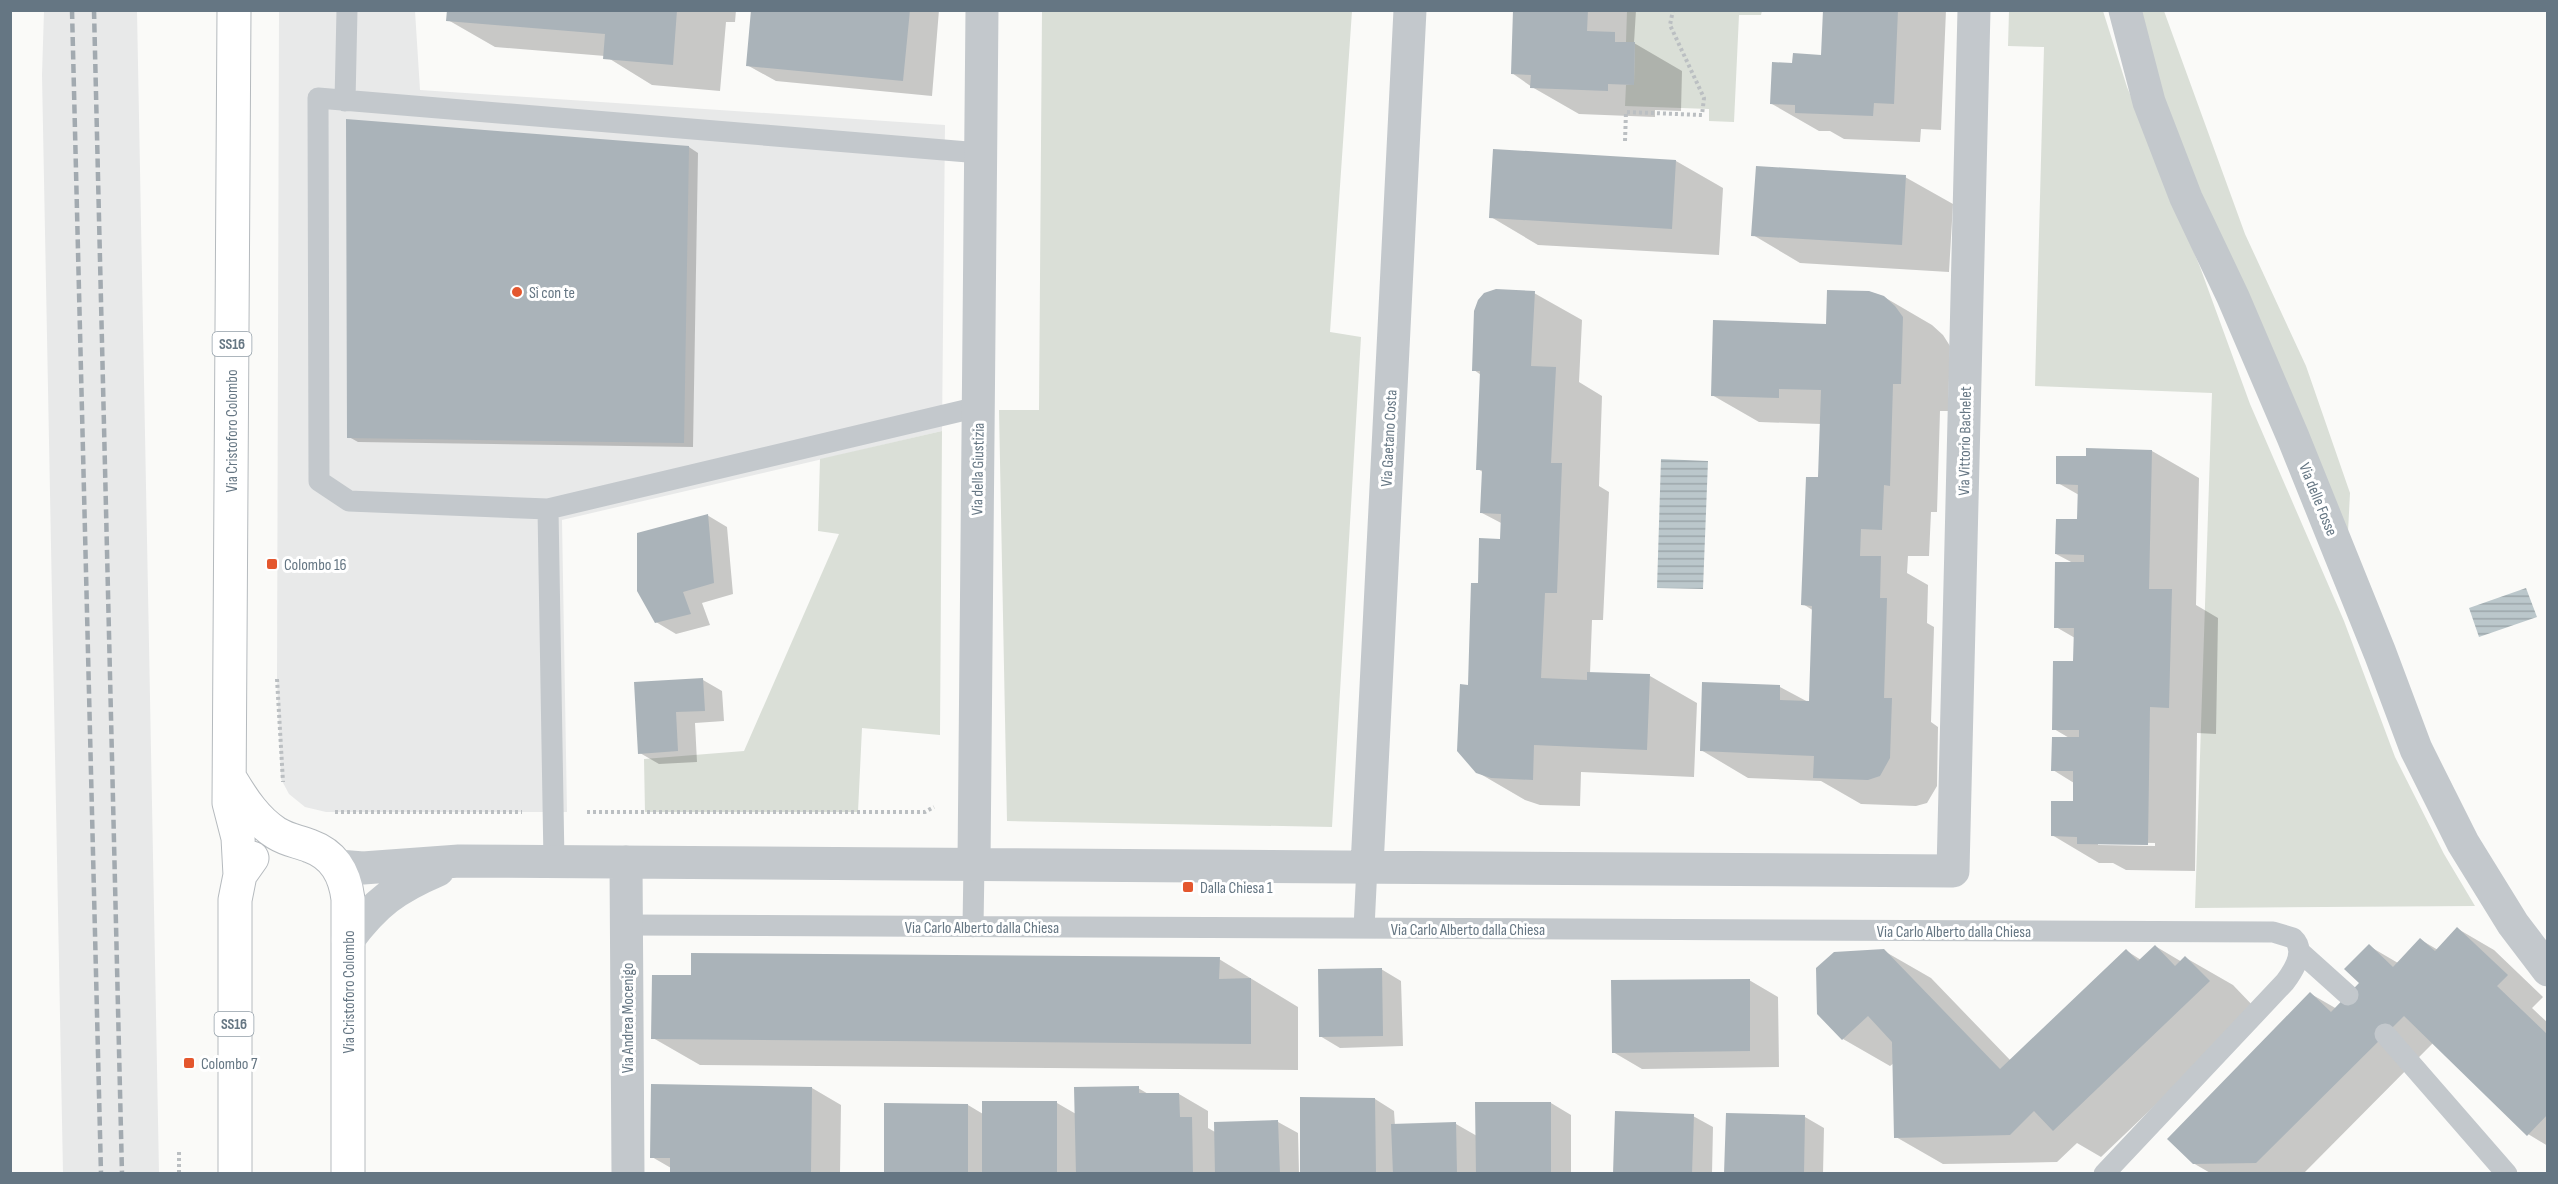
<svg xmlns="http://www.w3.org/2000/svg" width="2558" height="1184" font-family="'Sofia Sans Condensed',sans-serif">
<defs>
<pattern id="water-rules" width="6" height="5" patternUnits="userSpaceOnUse" patternTransform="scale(1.5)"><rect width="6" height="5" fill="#bbc7cb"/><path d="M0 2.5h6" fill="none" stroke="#9ca6aa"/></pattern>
</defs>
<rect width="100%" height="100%" fill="#fafaf8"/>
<path fill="#e8e9e9" d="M 44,11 L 137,11 L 159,1173 L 63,1173 L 42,75 Z
M 279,11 L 415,11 L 420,90 L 945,125 L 942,431 L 562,520 L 567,812 L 326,812 L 305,807 L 289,794 L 281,779 L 277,679 Z"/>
<path fill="#dadfd7" d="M 1042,11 L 1352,11 L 1330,332 L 1361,337 L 1332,827 L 1007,821 L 999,410 L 1039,410 Z
M 1627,11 L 1762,11 L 1761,15 L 1739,15 L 1734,122 L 1709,121 L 1709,109 L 1625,106 L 1626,85 L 1634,84 L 1635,43 L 1626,42 Z
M 2009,11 L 2103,11 L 2127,87 L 2200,267 L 2250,404 L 2344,621 L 2395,757 L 2444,854 L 2475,906 L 2195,908 L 2212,393 L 2035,386 L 2044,47 L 2008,46 Z
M 2134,11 L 2164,11 L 2245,234 L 2306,366 L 2350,493 L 2348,532 L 2195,191 Z
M 942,431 L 940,735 L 862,728 L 858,812 L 645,812 L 644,759 L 744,751 L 839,534 L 818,531 L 820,459 Z"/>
<path fill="url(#water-rules)" d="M 1661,459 L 1708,461 L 1703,589 L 1657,588 Z
M 2526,588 L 2537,617 L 2479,637 L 2469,608 Z"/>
<path fill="#0003" fill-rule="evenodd" d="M 449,10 L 736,10 L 735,22 L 726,22 L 720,91 L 652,85 L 605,56 L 495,47 L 448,20 Z
M 752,10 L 939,10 L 932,96 L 776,81 L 747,65 Z
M 1514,10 L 1636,10 L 1634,43 L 1682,71 L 1681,111 L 1655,110 L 1655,117 L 1579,114 L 1532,87 L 1512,73 Z
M 1824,10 L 1946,10 L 1941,130 L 1921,129 L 1920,142 L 1844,139 L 1830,131 L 1819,131 L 1772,104 L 1794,65 L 1822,56 Z
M 689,147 L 698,153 L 693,447 L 358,442 L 349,437 Z
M 1676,161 L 1723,188 L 1719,255 L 1538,245 L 1491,217 Z
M 1905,177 L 1953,204 L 1949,272 L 1800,263 L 1753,235 Z
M 1534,293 L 1582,320 L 1579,382 L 1602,396 L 1599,486 L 1609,492 L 1603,620 L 1592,620 L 1590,674 L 1650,676 L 1697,703 L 1694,777 L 1581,772 L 1580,806 L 1540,805 L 1525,800 L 1477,772 L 1469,686 L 1479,585 L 1502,541 L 1503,524 L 1482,513 L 1484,473 L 1478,469 L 1481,375 L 1474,370 Z
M 1884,297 L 1932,325 L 1943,335 L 1950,346 L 1948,411 L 1940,411 L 1937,512 L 1931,512 L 1929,556 L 1908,556 L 1907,573 L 1928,585 L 1927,623 L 1934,627 L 1931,722 L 1938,727 L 1937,786 L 1927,803 L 1916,806 L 1861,804 L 1821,781 L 1748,778 L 1701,750 L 1780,687 L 1810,703 L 1814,611 L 1803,604 L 1819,479 L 1821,424 L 1759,422 L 1712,395 L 1828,326 Z
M 2152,451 L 2199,478 L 2196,605 L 2218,618 L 2216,734 L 2197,733 L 2195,871 L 2126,870 L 2113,863 L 2099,863 L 2052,835 L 2074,803 L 2074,783 L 2053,770 L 2071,739 L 2054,729 L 2075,663 L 2075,638 L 2056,627 L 2073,563 L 2056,554 L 2078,521 L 2079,495 L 2058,483 L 2087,458 ZM 2098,842 L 2155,843 L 2155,846 L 2098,845 Z
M 707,515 L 727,527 L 733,594 L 702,603 L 710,625 L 676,634 L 656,622 Z
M 703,680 L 722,691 L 724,721 L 695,723 L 697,762 L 659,764 L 640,753 Z
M 2458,929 L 2494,950 L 2543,997 L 2532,1008 L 2548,1023 L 2548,1146 L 2528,1134 L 2433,1043 L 2303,1174 L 2212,1174 L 2193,1163 L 2311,994 L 2337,1009 L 2362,983 L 2369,946 L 2398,963 L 2421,940 L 2438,950 Z
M 2155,946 L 2182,962 L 2186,958 L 2233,985 L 2256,1009 L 2101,1157 L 2077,1143 L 2057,1162 L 1943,1164 L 1896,1137 L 1894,1063 L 1890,1066 L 1843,1039 L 1884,951 L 1931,978 L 2011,1061 L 2127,951 L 2141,960 Z
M 1219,959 L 1298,1007 L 1298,1070 L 700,1065 L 653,1038 Z
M 1381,969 L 1401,981 L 1403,1046 L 1340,1048 L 1320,1036 Z
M 1749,980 L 1778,997 L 1779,1067 L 1642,1069 L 1613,1052 Z
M 812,1088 L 841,1105 L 840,1174 L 671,1174 L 671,1168 L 652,1157 Z
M 1138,1088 L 1150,1095 L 1179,1094 L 1208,1111 L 1208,1128 L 1215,1132 L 1278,1122 L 1298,1133 L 1299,1174 L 885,1174 L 968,1105 L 983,1114 L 1057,1103 L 1076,1114 Z
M 1375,1099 L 1394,1111 L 1395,1126 L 1456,1124 L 1477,1136 L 1551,1103 L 1571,1115 L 1571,1174 L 1302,1174 Z
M 1693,1116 L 1713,1127 L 1712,1174 L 1614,1174 Z
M 1805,1117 L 1824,1128 L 1823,1174 L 1726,1174 Z"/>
<path fill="#aab3b9" d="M 447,10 L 677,10 L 673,65 L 603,59 L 605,34 L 446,21 Z
M 751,10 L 910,10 L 903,81 L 746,66 Z
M 1513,10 L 1588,10 L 1587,31 L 1615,32 L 1615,42 L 1635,42 L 1634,85 L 1608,84 L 1608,91 L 1530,88 L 1531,75 L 1511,74 Z
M 1823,10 L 1898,10 L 1894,104 L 1874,103 L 1873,116 L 1795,113 L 1795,105 L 1770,104 L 1772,62 L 1792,63 L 1793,53 L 1821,55 Z
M 346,119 L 689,146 L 684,443 L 347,438 Z
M 1493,149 L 1676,160 L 1672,229 L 1489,218 Z
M 1756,166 L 1906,175 L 1902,245 L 1751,236 Z
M 1496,289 L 1535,291 L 1531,366 L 1556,367 L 1551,463 L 1562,463 L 1557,593 L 1545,593 L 1541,678 L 1587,680 L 1587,672 L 1650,674 L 1647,750 L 1534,745 L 1533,780 L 1491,778 L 1476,773 L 1457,751 L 1460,684 L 1468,685 L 1471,583 L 1478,583 L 1479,538 L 1500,539 L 1501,514 L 1480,513 L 1482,470 L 1476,470 L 1480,371 L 1472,371 L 1474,311 L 1478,300 L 1484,293 Z
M 1827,290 L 1869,291 L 1884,296 L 1895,306 L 1903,317 L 1901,384 L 1893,384 L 1890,486 L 1884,485 L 1882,530 L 1861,529 L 1860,556 L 1881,556 L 1880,598 L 1887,598 L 1884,698 L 1892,698 L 1890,758 L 1880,776 L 1868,780 L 1813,778 L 1814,756 L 1700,751 L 1702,682 L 1780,685 L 1780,700 L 1809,701 L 1812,606 L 1801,605 L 1806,477 L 1818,477 L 1821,390 L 1779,389 L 1779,398 L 1711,396 L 1713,320 L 1826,324 Z
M 2086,448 L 2152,450 L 2149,589 L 2172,589 L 2169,708 L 2150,707 L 2148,845 L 2077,844 L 2077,837 L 2051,836 L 2051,801 L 2073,801 L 2073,771 L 2051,771 L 2052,737 L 2079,737 L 2079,730 L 2052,730 L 2053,661 L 2073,661 L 2074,628 L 2054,628 L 2055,562 L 2084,562 L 2084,555 L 2055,554 L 2056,519 L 2077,519 L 2078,485 L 2056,484 L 2056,456 L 2086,456 Z
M 708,514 L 714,583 L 683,592 L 691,614 L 655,623 L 637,591 L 637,533 Z
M 703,678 L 705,711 L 676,712 L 678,751 L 638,754 L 634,682 Z
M 2457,927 L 2508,975 L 2497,986 L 2548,1035 L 2548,1114 L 2527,1136 L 2404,1016 L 2256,1163 L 2193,1164 L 2167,1139 L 2310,992 L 2331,1012 L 2359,983 L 2344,969 L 2369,944 L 2393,967 L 2420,938 L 2435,951 Z
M 2155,945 L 2175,966 L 2185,956 L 2210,981 L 2053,1131 L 2034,1111 L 2010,1135 L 1894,1138 L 1892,1042 L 1868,1016 L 1842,1040 L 1817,1014 L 1816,968 L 1834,952 L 1884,949 L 2000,1069 L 2126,949 L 2138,961 Z
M 691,953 L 1220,957 L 1219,979 L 1251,978 L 1251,1044 L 651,1039 L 652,975 L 691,975 Z
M 1382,968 L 1383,1036 L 1319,1037 L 1318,969 Z
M 1750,979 L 1750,1051 L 1612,1053 L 1611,980 Z
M 651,1084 L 812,1087 L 811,1172 L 670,1174 L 670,1158 L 650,1158 Z
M 1139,1086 L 1139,1093 L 1179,1093 L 1180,1117 L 1192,1117 L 1193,1174 L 1076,1174 L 1074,1087 Z
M 1300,1097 L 1375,1098 L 1376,1174 L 1300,1174 Z
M 982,1101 L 1057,1101 L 1057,1174 L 982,1174 Z
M 1475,1102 L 1551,1102 L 1551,1174 L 1476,1174 Z
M 884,1103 L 968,1104 L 968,1174 L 884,1174 Z
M 1615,1111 L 1694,1114 L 1692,1174 L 1613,1174 Z
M 1726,1113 L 1805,1115 L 1804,1174 L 1724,1174 Z
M 1278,1120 L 1280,1174 L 1215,1174 L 1214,1122 Z
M 1456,1122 L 1457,1174 L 1393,1174 L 1391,1124 Z"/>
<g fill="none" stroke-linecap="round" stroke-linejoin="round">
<defs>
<path id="primary" d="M 234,10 L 229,803 L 238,838 L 240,875
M 231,780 C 243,800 256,820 276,833 C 289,841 298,841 310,846 C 335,855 345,875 348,899 L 348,1174
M 235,1174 L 235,900 L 240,875 L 252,858"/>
</defs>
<use href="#primary" stroke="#b5babe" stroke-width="35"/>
<path stroke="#bbbfc2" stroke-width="4" stroke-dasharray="3 3" stroke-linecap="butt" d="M 1625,141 L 1626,112 L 1702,115 L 1704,98 L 1670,25 L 1673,10
M 277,679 L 283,782
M 335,812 L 522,812
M 587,812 L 925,812 L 934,807
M 179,1152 L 179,1174"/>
<path stroke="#c3c8cc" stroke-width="21" d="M 345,101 L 347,10
M 548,509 L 349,501 L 319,481 L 318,98 L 980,153
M 554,862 L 548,509 L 978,407
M 626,925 L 2273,932 L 2293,938 C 2306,950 2294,970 2285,982 L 2104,1174
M 973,927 L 974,864
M 1364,928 L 1367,866
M 2299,951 L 2348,995
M 2385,1034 L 2507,1174"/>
<path stroke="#c3c8cc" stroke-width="33" d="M 2125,10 L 2149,102 L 2186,198 L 2233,297 L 2293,437 L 2380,653 L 2416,749 L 2463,843 L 2513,924 L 2548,970
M 626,862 L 628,1174
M 974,864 L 982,10
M 338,866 L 363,868 L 459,861 L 1953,871 L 1974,10
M 1367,866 L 1410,10
M 348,940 C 375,903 396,888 438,870"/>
<use href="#primary" stroke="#fff" stroke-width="33"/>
<path stroke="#a2aab0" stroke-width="4.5" stroke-dasharray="9 4.5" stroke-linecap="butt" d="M 72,10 L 101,1174
M 94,10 L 122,1174"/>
</g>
<g fill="#e4572e" stroke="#fff" stroke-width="2">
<circle cx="517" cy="292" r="6"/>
<rect x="266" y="558" width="12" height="12" rx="3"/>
<rect x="1182" y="881" width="12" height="12" rx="3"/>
<rect x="183" y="1057" width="12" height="12" rx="3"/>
</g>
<g text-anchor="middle" stroke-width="6" stroke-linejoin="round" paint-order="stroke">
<g fill="#fff" stroke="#939fa8" stroke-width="1.5">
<rect x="212.5" y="332" width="39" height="24" rx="4.5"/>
<rect x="214.5" y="1012" width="39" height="24" rx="4.5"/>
</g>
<g font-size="15" font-weight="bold" fill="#657683">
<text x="232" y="349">SS16</text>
<text x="234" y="1029">SS16</text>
</g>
<g font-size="16" fill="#657683" stroke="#fff" text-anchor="start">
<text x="529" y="298">Sì con te</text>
<text x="284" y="570">Colombo 16</text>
<text x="1200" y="893">Dalla Chiesa 1</text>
<text x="201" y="1069">Colombo 7</text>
</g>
<g font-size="16" fill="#657683" stroke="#fff">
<text transform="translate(231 431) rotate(-90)" y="6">Via Cristoforo Colombo</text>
<text transform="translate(1388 438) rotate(-87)" y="6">Via Gaetano Costa</text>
<text transform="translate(1964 441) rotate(-89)" y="6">Via Vittorio Bachelet</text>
<text transform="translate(977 469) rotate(-89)" y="6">Via della Giustizia</text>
<text transform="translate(2319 499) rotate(68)" y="6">Via delle Fosse</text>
<text x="982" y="933">Via Carlo Alberto dalla Chiesa</text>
<text x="1468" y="935">Via Carlo Alberto dalla Chiesa</text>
<text x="1954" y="937">Via Carlo Alberto dalla Chiesa</text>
<text transform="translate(348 992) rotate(-90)" y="6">Via Cristoforo Colombo</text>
<text transform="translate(627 1018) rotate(-90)" y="6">Via Andrea Mocenigo</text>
</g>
</g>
<rect width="2558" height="1184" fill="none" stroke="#657683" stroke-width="24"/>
</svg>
